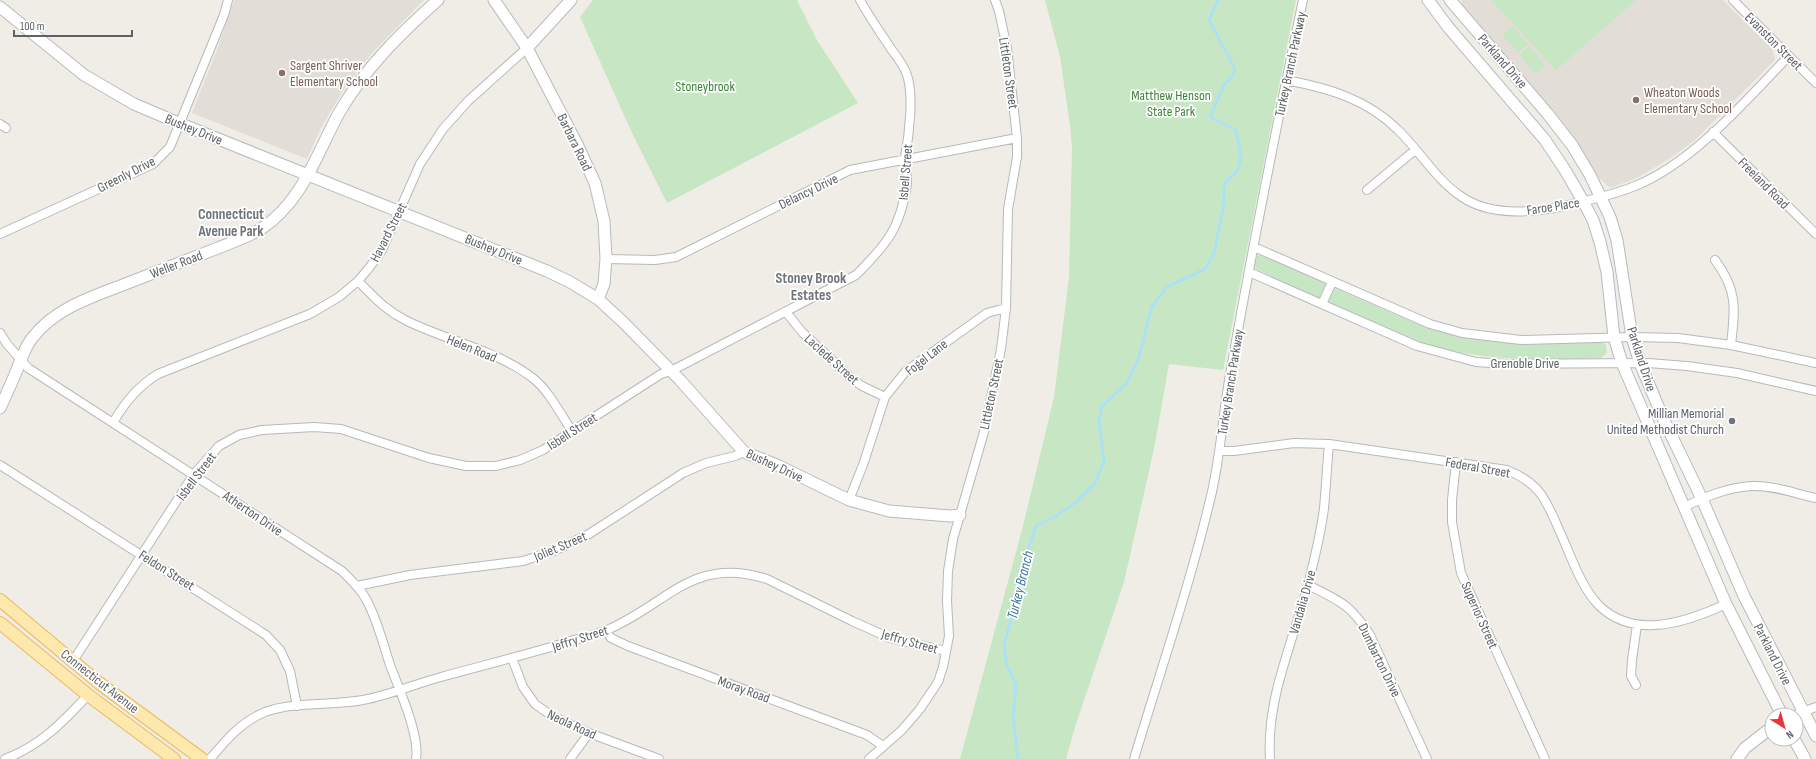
<svg xmlns="http://www.w3.org/2000/svg" width="1816" height="759" font-family="'Sofia Sans Condensed',sans-serif">
<rect width="100%" height="100%" fill="#f0ede6"/>
<path fill="#e2ded7" d="M 234,0 L 424,0 L 371,54 L 342,92 L 321,128 L 307,159 L 192,113 L 218,47 Z
M 1462,0 L 1723,0 L 1773,50 L 1775,60 L 1695,140 L 1672,157 L 1637,178 L 1610,188 L 1599,178 L 1461,4 Z"/>
<path fill="#c7e6c3" d="M 593,0 L 797,0 L 817,40 L 858,103 L 667,203 L 632,133 L 580,17 Z
M 1045,0 L 1296,0 L 1223,370 L 1169,364 L 1154,449 L 1124,582 L 1075,727 L 1066,759 L 960,759 L 1023,526 L 1054,397 L 1069,277 L 1072,148 L 1070,125 L 1060,57 Z
M 1491,0 L 1636,0 L 1556,70 Z
M 1512,26 L 1528,44 L 1518,53 L 1502,35 Z
M 1529,46 L 1545,65 L 1535,74 L 1519,55 Z
M 1260,255 L 1326,284 L 1319,299 L 1256,269 L 1254,264 L 1257,256 Z
M 1334,288 L 1413,322 L 1435,330 L 1461,336 L 1600,341 L 1606,345 L 1607,353 L 1601,358 C 1539,360 1478,362 1419,342 C 1387,332 1357,316 1327,302 Z"/>
<g fill="none" stroke-linecap="round" stroke-linejoin="round">
<path stroke="#a9e1fd" stroke-width="2.5" d="M 1018,759 L 1013,717 L 1016,684 L 1007,666 L 1004,645 L 1012,617 L 1018,578 L 1036,526 L 1056,516 L 1076,502 L 1095,483 L 1104,462 L 1099,420 L 1102,406 L 1127,383 L 1138,360 L 1152,306 L 1167,287 L 1205,269 L 1214,253 L 1223,209 L 1225,182 L 1237,172 L 1241,157 L 1236,130 L 1210,117 L 1225,83 L 1233,76 L 1235,69 L 1209,20 L 1218,0"/>
<defs>
<path id="street" d="M 1733,0 L 1816,83
M 1286,80 C 1328,88 1367,99 1398,130 C 1420,151 1436,180 1462,197 C 1490,216 1528,213 1559,207 C 1585,201 1611,196 1635,186 C 1693,163 1746,100 1789,56
M 0,124 L 6,128
M 1713,132 L 1816,234
M 1367,190 L 1415,150
M 0,234 L 153,164 L 170,147 L 224,15 L 228,0
M 1254,247 L 1430,324 L 1462,333 L 1521,340 L 1632,337 L 1678,338 L 1731,345 L 1816,363
M 606,259 L 655,260 L 676,257 L 850,170 L 1017,138
M 1715,260 C 1738,291 1735,308 1731,345
M 1249,272 L 1417,346 L 1476,362 L 1505,364 L 1648,363 L 1687,366 L 1737,373 L 1816,391
M 358,281 C 375,298 385,310 407,321 C 448,341 499,351 534,379 C 549,391 561,415 572,431
M 1322,304 L 1332,282
M 786,312 L 802,332 L 852,379 L 862,386 L 885,397
M 0,333 L 7,344 L 28,368 L 342,571 C 350,579 360,588 366,599 C 377,619 383,643 390,665 C 399,689 420,735 416,759
M 113,423 C 124,403 140,385 158,374 L 310,314 L 339,297 L 358,281 L 369,268 L 382,250 L 420,164 L 443,129 L 468,101 L 527,48
M 1219,451 L 1234,451 L 1294,443 L 1329,444 L 1507,470 C 1541,484 1546,500 1560,532 C 1570,554 1579,581 1594,600 C 1629,642 1685,623 1726,604
M 1456,462 L 1452,500 L 1452,522 L 1461,573 L 1545,759
M 0,465 L 266,635 L 280,650 L 290,671 L 297,706
M 849,500 L 863,465 L 885,397 L 906,371 L 987,313 L 1006,308
M 1684,507 C 1705,497 1728,487 1752,486 C 1773,485 1796,494 1816,498
M 1308,585 C 1340,601 1350,604 1370,635 L 1427,759
M 357,586 L 410,575 L 523,561 L 554,551 L 589,534 L 683,473 L 706,463 L 735,456 L 744,452
M 606,631 L 611,638 L 628,646 L 867,735 L 883,746
M 512,658 L 523,687 L 535,704 L 552,716 L 589,733 L 659,759
M 73,661 L 194,474 L 219,446 L 239,435 L 262,430 L 314,427 L 341,429 L 429,458 L 466,466 L 496,466 L 520,460 L 543,450 L 661,374 L 671,371 L 856,275 C 887,244 900,229 907,184 C 908,175 904,166 905,157 C 909,136 914,95 907,75 C 904,65 897,57 891,49 C 881,33 869,17 860,0
M 1636,685 L 1631,676 L 1632,660 L 1637,625
M 1795,715 L 1816,707
M 5,759 C 41,745 62,723 88,695
M 210,759 C 226,740 241,722 265,712 C 295,701 331,706 363,700 C 390,695 415,684 441,677 C 481,666 521,656 561,644 C 576,639 593,636 607,630 C 668,604 693,555 767,579 L 852,621 L 890,638 L 946,651
M 570,759 L 589,733
M 869,759 L 902,730 L 920,709 L 938,682 L 943,667 L 949,636 L 947,601 L 948,571 L 953,539 L 984,432 L 1001,349 L 1006,308 L 1008,209 L 1017,157 L 1017,138 L 1007,48 L 999,11 L 995,0
M 1134,759 C 1160,672 1190,585 1211,496 C 1221,454 1223,411 1231,369 C 1253,245 1277,123 1303,0
M 1270,759 C 1266,699 1293,642 1308,585 C 1314,560 1321,534 1324,508 C 1326,487 1327,465 1329,444"/>
<path id="secondary" d="M 494,0 L 527,48 L 577,144 L 595,183 L 604,221 L 606,259 L 604,284 L 598,299
M 1428,0 L 1448,27 L 1545,140 L 1565,170 L 1583,201 L 1593,220 L 1600,242 L 1607,272 L 1614,337 L 1622,363 L 1726,604 L 1782,715
M 1450,0 L 1547,113 L 1572,145 L 1590,175 L 1610,217 L 1617,240 L 1632,337 L 1640,363 L 1663,418 L 1702,499 L 1744,596 L 1816,736
M 0,7 L 84,75 L 134,104 L 181,124 L 547,271 L 570,282 L 598,299 L 623,322 L 680,380 L 744,452 L 777,465 L 849,500 L 889,511 L 950,516 L 960,515
M 527,48 L 571,0
M 0,408 C 7,393 14,378 20,362 C 24,353 26,345 33,337 C 57,306 98,295 133,281 C 161,270 189,259 218,248 C 232,242 248,237 261,229 C 303,201 316,155 339,113 C 364,69 401,33 438,0
M 1794,739 L 1805,759
M 1737,759 L 1745,748 L 1772,727"/>
<path id="primary" d="M 0,600 L 99,683 L 202,759
M 0,623 L 88,695 L 174,759"/>
</defs>
<use href="#street" stroke="#b6b9bc" stroke-width="10"/>
<use href="#secondary" stroke="#b7bbbf" stroke-width="13"/>
<use href="#primary" stroke="#eeb860" stroke-width="14"/>
<use href="#street" stroke="#fff" stroke-width="8"/>
<use href="#secondary" stroke="#fff" stroke-width="11"/>
<use href="#primary" stroke="#fde8ae" stroke-width="12"/>
</g>
<g fill="#8d6e63" stroke="#fff" stroke-width="1.5">
<circle cx="282" cy="73" r="4"/>
<circle cx="1636" cy="100" r="4"/>
</g>
<circle fill="#6b7280" stroke="#fff" stroke-width="1.5" cx="1732" cy="421" r="4"/>
<g text-anchor="middle" stroke-width="3.5" stroke-linejoin="round" paint-order="stroke">
<g font-size="14" fill="#5e6266" stroke="#fff">
<text transform="translate(1774 41) rotate(45)" y="5">Evanston Street</text>
<text transform="translate(1503 61) rotate(49)" y="5">Parkland Drive</text>
<text transform="translate(1290 64) rotate(-78)" y="5">Turkey Branch Parkway</text>
<text transform="translate(1009 73) rotate(82)" y="5">Littleton Street</text>
<text transform="translate(194 129) rotate(22)" y="5">Bushey Drive</text>
<text transform="translate(575 142) rotate(64)" y="5">Barbara Road</text>
<text transform="translate(905 172) rotate(-85)" y="5">Isbell Street</text>
<text transform="translate(126 174) rotate(-27)" y="5">Greenly Drive</text>
<text transform="translate(1764 183) rotate(45)" y="5">Freeland Road</text>
<text transform="translate(808 191) rotate(-26)" y="5">Delancy Drive</text>
<text transform="translate(1553 206) rotate(-9)" y="5">Faroe Place</text>
<text transform="translate(388 232) rotate(-63)" y="5">Havard Street</text>
<text transform="translate(494 249) rotate(22)" y="5">Bushey Drive</text>
<text transform="translate(176 264) rotate(-21)" y="5">Weller Road</text>
<text transform="translate(472 348) rotate(22)" y="5">Helen Road</text>
<text transform="translate(926 357) rotate(-38)" y="5">Fogel Lane</text>
<text transform="translate(832 359) rotate(42)" y="5">Laclede Street</text>
<text transform="translate(1642 359) rotate(72)" y="5">Parkland Drive</text>
<text x="1525" y="368">Grenoble Drive</text>
<text transform="translate(1230 382) rotate(-81)" y="5">Turkey Branch Parkway</text>
<text transform="translate(991 394) rotate(-78)" y="5">Littleton Street</text>
<text transform="translate(572 431) rotate(-33)" y="5">Isbell Street</text>
<text transform="translate(775 465) rotate(25)" y="5">Bushey Drive</text>
<text transform="translate(1478 467) rotate(10)" y="5">Federal Street</text>
<text transform="translate(196 476) rotate(-53)" y="5">Isbell Street</text>
<text transform="translate(253 513) rotate(34)" y="5">Atherton Drive</text>
<text transform="translate(560 546) rotate(-23)" y="5">Joliet Street</text>
<text transform="translate(167 570) rotate(32)" y="5">Feldon Street</text>
<text transform="translate(1302 602) rotate(-74)" y="5">Vandalia Drive</text>
<text transform="translate(1480 615) rotate(66)" y="5">Superior Street</text>
<text transform="translate(580 638) rotate(-18)" y="5">Jeffry Street</text>
<text transform="translate(910 641) rotate(16)" y="5">Jeffry Street</text>
<text transform="translate(1773 654) rotate(63)" y="5">Parkland Drive</text>
<text transform="translate(1380 660) rotate(64)" y="5">Dumbarton Drive</text>
<text transform="translate(100 681) rotate(38)" y="5">Connecticut Avenue</text>
<text transform="translate(744 689) rotate(20)" y="5">Moray Road</text>
<text transform="translate(572 724) rotate(25)" y="5">Neola Road</text>
</g>
<g font-size="14" fill="#785e54" stroke="#fff" text-anchor="start">
<text x="290" y="70">Sargent Shriver<tspan x="290" dy="16">Elementary School</tspan></text>
<text x="1644" y="97">Wheaton Woods<tspan x="1644" dy="16">Elementary School</tspan></text>
</g>
<g font-size="14" fill="#3b8437" stroke="#fff">
<text x="705" y="91">Stoneybrook</text>
<text x="1171" y="100">Matthew Henson<tspan x="1171" dy="16">State Park</tspan></text>
</g>
<g font-size="14" fill="#5b616d" stroke="#fff" text-anchor="end">
<text x="1724" y="418">Millian Memorial<tspan x="1724" dy="16">United Methodist Church</tspan></text>
</g>
<g font-size="15" font-weight="bold" fill="#6f7478" stroke="#fff">
<text x="231" y="219">Connecticut<tspan x="231" dy="17">Avenue Park</tspan></text>
<text x="811" y="283">Stoney Brook<tspan x="811" dy="17">Estates</tspan></text>
</g>
<g font-size="15" font-style="italic" fill="#3f779e" stroke="#fff">
<text transform="translate(1020 585) rotate(-76)" y="5">Turkey Branch</text>
</g>
</g>
<g transform="translate(1784 727) rotate(143)"><circle r="19" fill="#ffffff" stroke="#bfc0c2"/>
<path d="M0-3L7 15L0 10L-7 15Z" fill="#e6363a"/>
<text y="-6" font-size="11" font-weight="bold" text-anchor="middle" fill="#5e6266">N</text>
</g>
<path d="M14 30v6h118v-6" fill="none" stroke="#5e6266" stroke-width="2"/>
<text x="20" y="30" font-size="12" fill="#5e6266" stroke="#ffffff" stroke-width="3" paint-order="stroke">100 m</text>
</svg>
